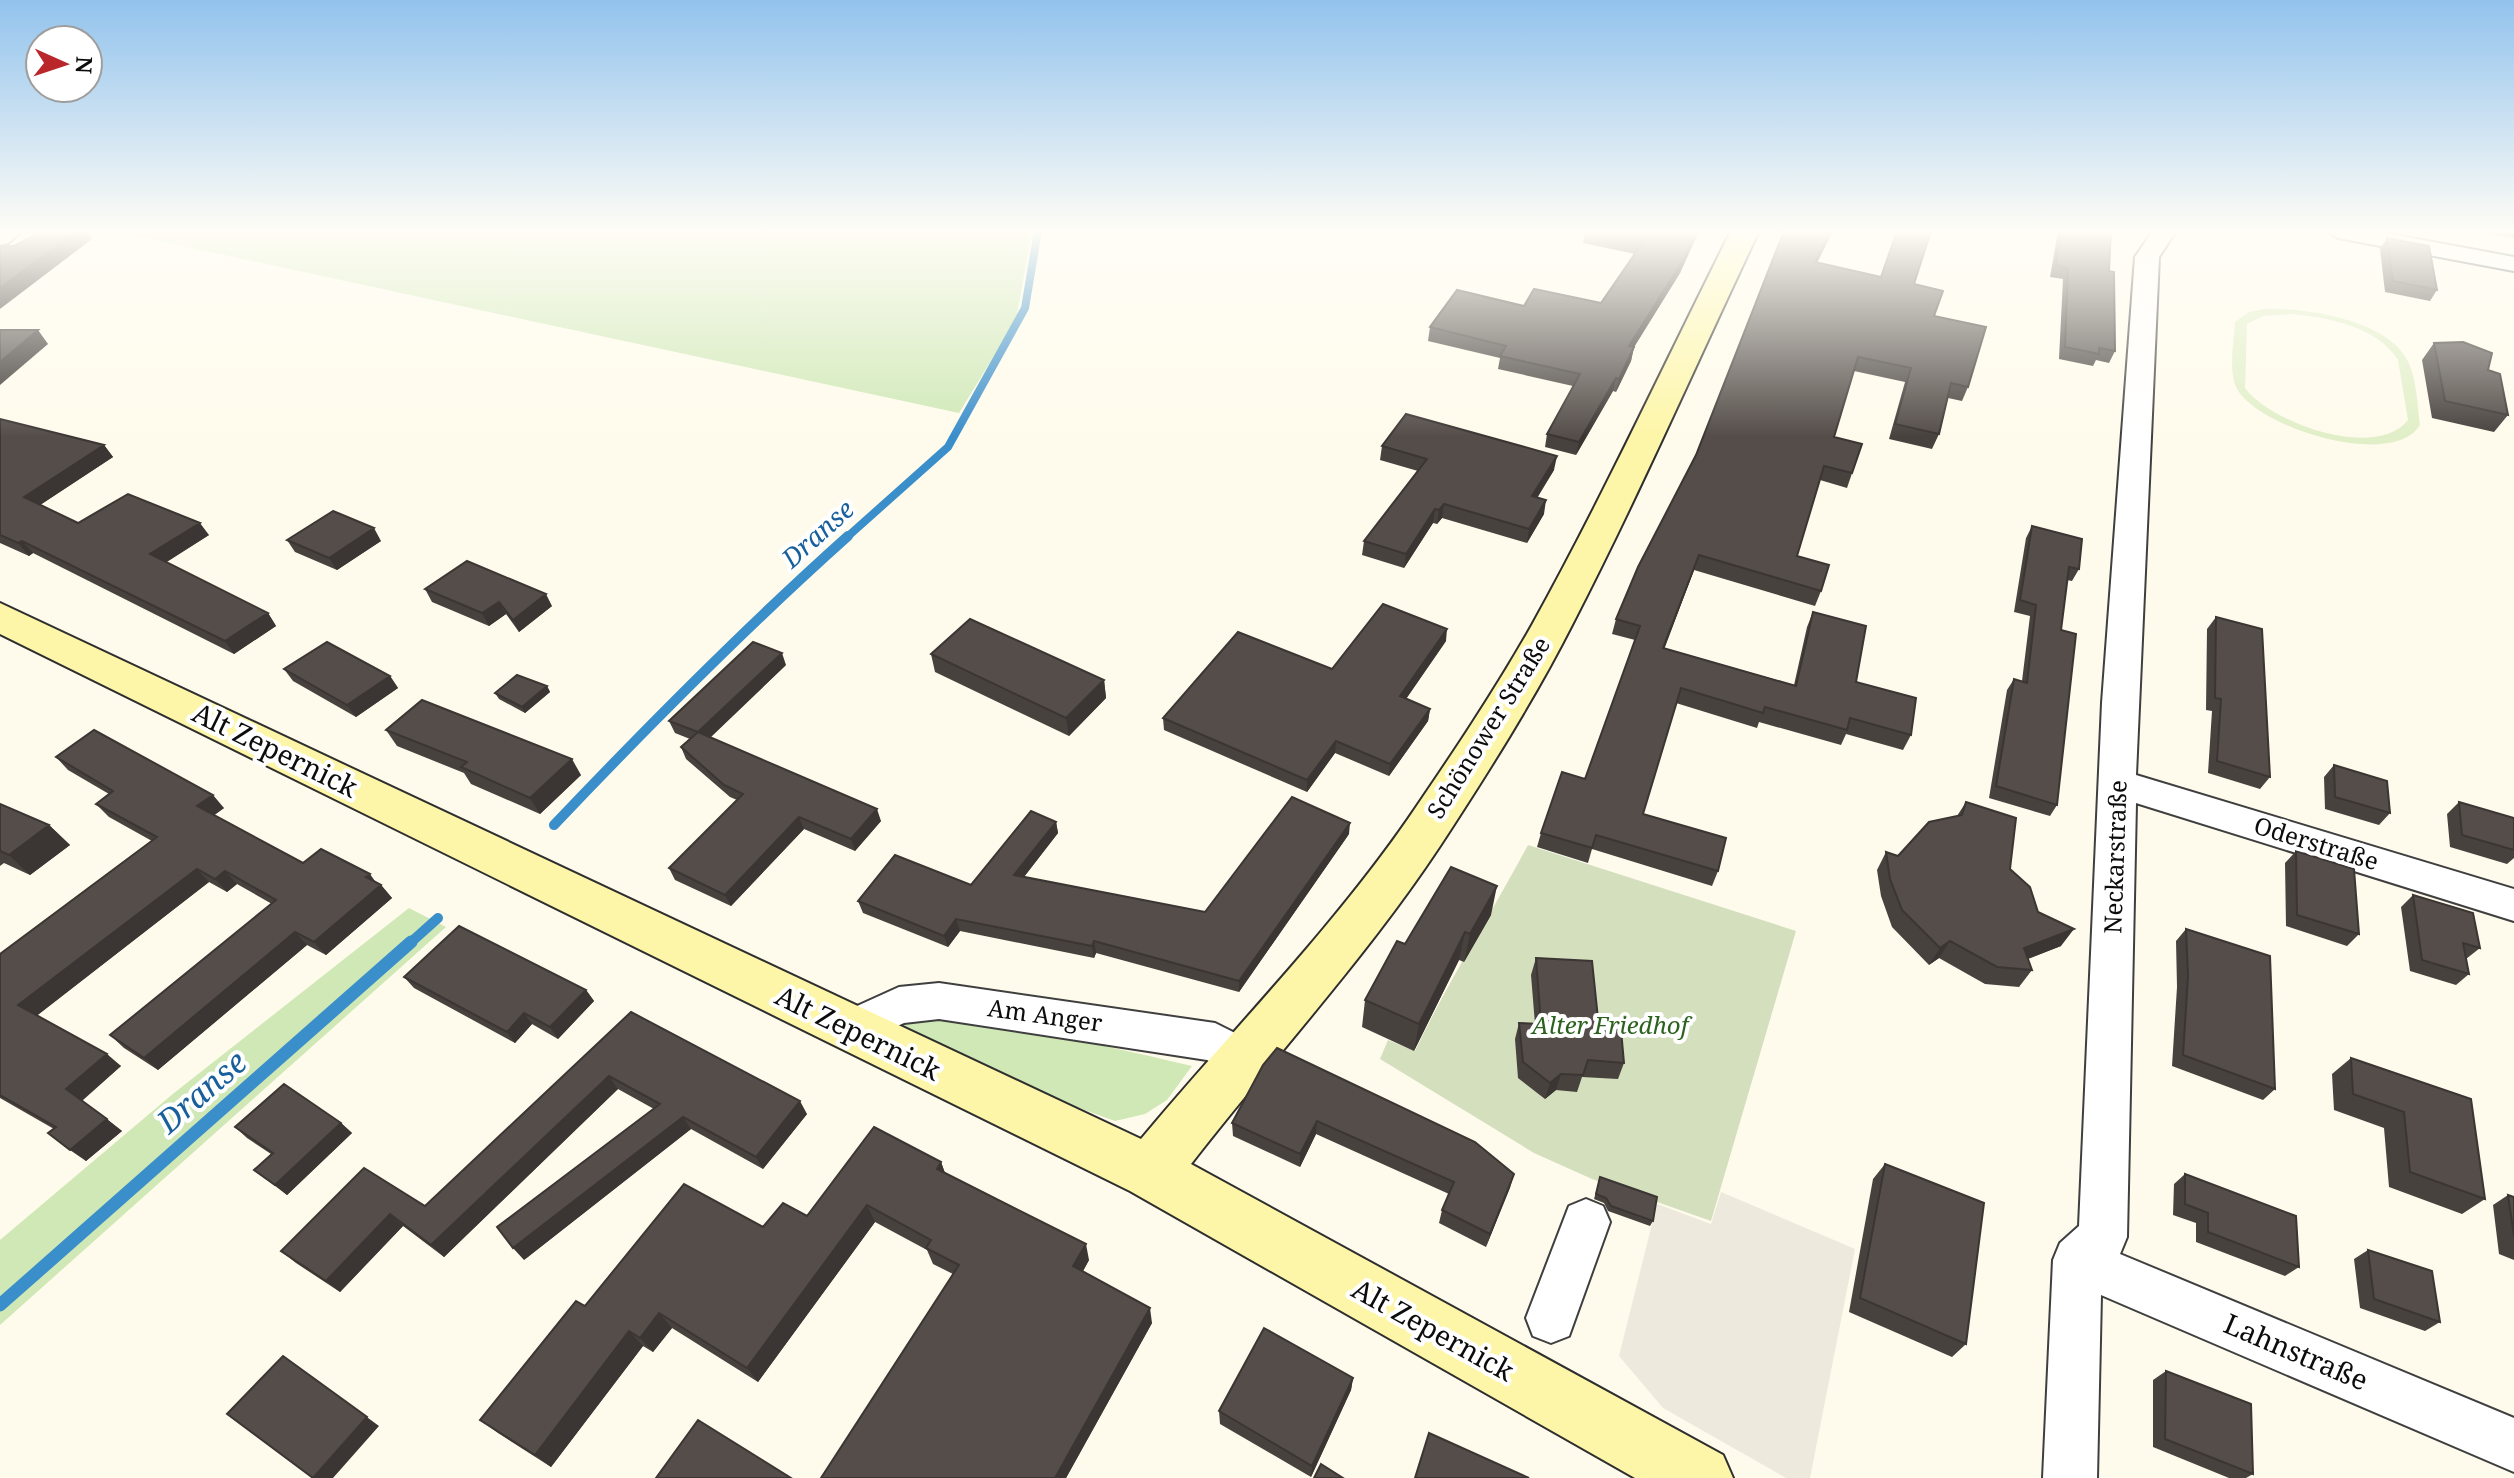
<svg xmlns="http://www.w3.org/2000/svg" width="2514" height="1478" font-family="'Noto Serif',serif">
<rect width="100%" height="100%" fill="#fffbec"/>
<path fill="#cfe8b6" d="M 113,231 L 1032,231 L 1016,320 L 959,413 Z
M 409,908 L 446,927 L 0,1325 L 0,1240 L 174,1093 Z
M 901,1018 C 999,1020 1097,1044 1192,1066 L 1167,1100 L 1145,1114 L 1115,1121 L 1065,1103 L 898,1028 Z"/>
<path fill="#d4dfbe" d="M 1528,845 L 1796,931 L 1711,1221 L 1592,1179 L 1534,1153 L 1380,1059 L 1388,1040 L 1415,1051 C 1449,980 1491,914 1528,845 Z"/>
<path fill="#e1efc8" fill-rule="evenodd" d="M 2263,309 C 2303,307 2384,319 2406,358 C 2417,376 2417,404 2420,425 C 2392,470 2259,428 2237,389 C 2228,373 2234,340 2235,322 L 2249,312 ZM 2291,314 C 2327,317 2378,327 2398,360 L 2408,420 C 2375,461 2271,423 2245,388 L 2247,324 L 2263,316 Z"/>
<path fill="#ede9dc" d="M 1721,1192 L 1855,1249 L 1810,1478 L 1786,1478 L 1663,1408 L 1619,1356 L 1657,1204 L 1711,1224 Z"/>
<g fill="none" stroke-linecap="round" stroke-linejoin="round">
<path stroke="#3a8eca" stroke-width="8" d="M 846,538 L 948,447 L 1025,308 L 1038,231"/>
<path stroke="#3a8eca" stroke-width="10" d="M 554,825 C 649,725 745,628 848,536
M 409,944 L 438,918"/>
<path stroke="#3a8eca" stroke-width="13" d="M 0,1305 L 411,942"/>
<defs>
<path id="street" d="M 0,231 L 22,231 L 8,243 L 0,245 Z
M 2153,231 L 2176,231 L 2159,257 L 2136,775 L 2514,889 L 2514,921 L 2136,803 L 2127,1237 L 2120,1254 L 2514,1418 L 2514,1472 L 2101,1295 L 2097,1478 L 2043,1478 L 2053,1260 L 2060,1243 L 2079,1226 L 2102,703 L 2135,257 Z
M 2326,231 L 2374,231 L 2514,257 L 2514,271 L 2338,238 Z
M 939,983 L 1215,1023 L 1257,1044 L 1263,1058 L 1257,1072 L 1241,1078 L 1207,1060 L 939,1019 L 904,1023 L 850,1048 L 835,1042 L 828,1029 L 835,1016 L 899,987 Z
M 1586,1199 L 1603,1206 L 1610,1222 L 1569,1336 L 1551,1343 L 1533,1336 L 1526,1318 L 1569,1206 Z"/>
<path id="secondary" d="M 1731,231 L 1759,231 C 1697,362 1639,495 1573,623 C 1534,700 1487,774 1440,846 C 1366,958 1273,1058 1191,1164 L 1723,1455 L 1733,1478 L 1635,1478 L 1130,1191 L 0,634 L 0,603 L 1141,1139 C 1229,1033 1329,933 1408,819 C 1451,756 1494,692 1532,625 C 1603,497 1665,362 1731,231 Z"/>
</defs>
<use href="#street" stroke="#3f3f3f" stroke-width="4"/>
<use href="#secondary" stroke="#2e2e2e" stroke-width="4"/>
<use href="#street" fill="#fff" fill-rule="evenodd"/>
<use href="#secondary" fill="#fdf6a8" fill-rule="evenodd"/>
</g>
<path fill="#48423f" d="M 1585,231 L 1699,231 L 1680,273 L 1634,347 L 1631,361 L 1616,392 L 1613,391 L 1576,455 L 1545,447 L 1547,434 L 1573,386 L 1498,369 L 1500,358 L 1428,341 L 1430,327 L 1524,306 L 1601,303 L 1635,254 L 1583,243 Z
M 1833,231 L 1817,262 L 1914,284 L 1934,316 L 1968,387 L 1962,401 L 1948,398 L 1939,434 L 1932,449 L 1889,439 L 1905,382 L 1854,371 L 1834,437 L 1862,444 L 1847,488 L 1820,480 L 1797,556 L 1821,591 L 1815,606 L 1694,570 L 1664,648 L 1794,685 L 1807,627 L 1813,612 L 1856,682 L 1911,735 L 1903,750 L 1846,734 L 1841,745 L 1759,722 L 1757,728 L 1676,703 L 1643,814 L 1718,871 L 1712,886 L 1592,849 L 1588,863 L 1537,847 L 1541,833 L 1585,779 L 1635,640 L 1612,634 L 1616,619 Z
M 2058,231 L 2111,231 L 2109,271 L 2115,351 L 2109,363 L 2096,360 L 2093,366 L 2059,359 L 2063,279 L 2050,277 Z
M 2474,231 L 2514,231 L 2514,238 Z
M 2387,238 L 2437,290 L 2430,301 L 2385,292 L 2380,249 Z
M 2434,343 L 2488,370 L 2508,415 L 2494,432 L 2432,418 L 2422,360 Z
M 0,419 L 104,445 L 113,457 L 40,505 L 78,523 L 209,535 L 166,562 L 268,613 L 276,626 L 234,654 L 33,553 L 29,556 L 0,543 Z
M 1382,446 L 1554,470 L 1537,497 L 1544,514 L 1527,543 L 1442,518 L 1437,524 L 1433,523 L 1404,568 L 1362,555 L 1364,541 L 1418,471 L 1380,460 Z
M 2032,526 L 2079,569 L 2072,581 L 2067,580 L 2061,630 L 2057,805 L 2050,816 L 1989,798 L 2007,690 L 2014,679 L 2022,681 L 2030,616 L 2014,612 L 2026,538 Z
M 287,540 L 381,541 L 337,570 L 295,552 Z
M 425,589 L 552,606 L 519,632 L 506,614 L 489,626 L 432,602 Z
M 2216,617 L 2270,777 L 2260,789 L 2208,773 L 2212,711 L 2206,710 L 2207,629 Z
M 1446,641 L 1406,699 L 1430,709 L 1428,721 L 1389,776 L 1335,753 L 1307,792 L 1164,730 L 1163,718 L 1332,669 Z
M 931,654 L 1104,680 L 1106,698 L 1069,736 L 935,672 Z
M 786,665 L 710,738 L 881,821 L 855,851 L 804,829 L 731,906 L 675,880 L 669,868 L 737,800 L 730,797 L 686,759 L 681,747 L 690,739 L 675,733 L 669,721 Z
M 284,669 L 390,676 L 398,688 L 356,717 L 293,681 Z
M 547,686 L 550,692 L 525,713 L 499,699 L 495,693 Z
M 386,730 L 581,775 L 540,814 L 471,784 L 464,773 L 397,746 Z
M 56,757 L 224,808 L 214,815 L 303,863 L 376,882 L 381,885 L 392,898 L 326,955 L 307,945 L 158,1070 L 124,1048 L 110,1035 L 272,904 L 237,884 L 227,892 L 209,882 L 37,1015 L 121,1066 L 82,1101 L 122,1131 L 86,1161 L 54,1129 L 0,1098 L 0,954 L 152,841 L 109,817 L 96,804 L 109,794 L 68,770 Z
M 2334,765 L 2390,813 L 2379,825 L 2325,809 L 2324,777 Z
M 1966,802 L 2061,946 L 2028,959 L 2032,970 L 2019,987 L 1985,984 L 1939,958 L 1929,965 L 1892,927 L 1881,896 L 1877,870 L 1886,852 L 1898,856 L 1957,816 Z
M 2459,802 L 2514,818 L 2514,858 L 2507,864 L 2450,847 L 2447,814 Z
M 0,804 L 49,825 L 70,845 L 30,875 L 4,863 L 0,866 Z
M 1056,822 L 1058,833 L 1024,877 L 1205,912 L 1349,834 L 1239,992 L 1096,953 L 1094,958 L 960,931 L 948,947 L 863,913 L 858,901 L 971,885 Z
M 2296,851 L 2359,934 L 2347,946 L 2286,926 L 2285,863 Z
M 2413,895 L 2480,948 L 2466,959 L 2469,974 L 2456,985 L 2410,971 L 2401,907 Z
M 1491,915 L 1464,962 L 1459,960 L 1414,1051 L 1362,1027 L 1365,1000 L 1405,944 Z
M 2186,929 L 2275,1089 L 2263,1100 L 2172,1066 L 2177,987 L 2176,941 Z
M 1536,958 L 1599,1028 L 1624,1063 L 1618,1079 L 1582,1077 L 1577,1092 L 1556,1090 L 1545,1099 L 1518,1078 L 1515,1039 L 1519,1023 L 1535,1024 L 1531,975 Z
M 404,977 L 586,990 L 594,1001 L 558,1039 L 532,1024 L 515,1043 L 414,988 Z
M 631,1012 L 807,1114 L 763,1169 L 691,1129 L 524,1260 L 654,1109 L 618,1089 L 444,1257 L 403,1226 L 340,1292 L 296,1263 L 281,1251 L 425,1206 Z
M 2351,1058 L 2471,1099 L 2485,1199 L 2462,1214 L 2389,1187 L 2384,1128 L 2334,1110 L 2332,1074 Z
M 1263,1065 L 1514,1174 L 1486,1247 L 1439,1223 L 1442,1210 L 1449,1194 L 1316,1134 L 1300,1167 L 1233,1136 L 1232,1123 Z
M 341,1123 L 352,1133 L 287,1195 L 254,1170 L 271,1154 L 247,1138 L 235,1127 Z
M 941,1162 L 945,1173 L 1089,1260 L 1083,1271 L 1152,1323 L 1066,1478 L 821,1478 L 953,1274 L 933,1264 L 927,1250 L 875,1222 L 758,1382 L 672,1328 L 653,1352 L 643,1346 L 551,1467 L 498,1433 L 480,1420 L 585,1306 L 763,1227 L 807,1216 Z
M 1885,1164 L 1966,1344 L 1952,1357 L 1849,1312 L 1873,1179 Z
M 2185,1174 L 2299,1267 L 2285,1276 L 2196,1242 L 2196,1223 L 2173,1215 L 2174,1184 Z
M 1600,1177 L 1653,1221 L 1650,1226 L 1608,1211 L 1604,1203 L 1594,1199 Z
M 2508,1195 L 2514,1197 L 2514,1260 L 2499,1254 L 2493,1205 Z
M 2368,1250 L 2440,1322 L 2425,1331 L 2360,1308 L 2354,1259 Z
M 2166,1371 L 2253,1474 L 2246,1478 L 2229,1478 L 2153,1447 L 2153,1380 Z
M 1353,1378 L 1351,1390 L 1311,1477 L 1220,1424 L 1219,1411 Z"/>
<path fill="#3b3633" d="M 77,231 L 86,231 L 92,239 L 0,309 L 0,288 Z
M 1696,231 L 1699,231 L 1680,273 L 1626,360 L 1629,346 Z
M 1830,231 L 1833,231 L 1811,275 L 1815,262 Z
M 38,330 L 48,344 L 0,385 L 0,362 Z
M 1634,347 L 1631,361 L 1616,392 L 1619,379 Z
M 1616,378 L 1613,391 L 1576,455 L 1579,442 Z
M 104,445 L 113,457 L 34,509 L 24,497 Z
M 1557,456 L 1554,470 L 1530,510 L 1532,496 Z
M 1546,500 L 1544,514 L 1527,543 L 1529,529 Z
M 1444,504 L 1442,518 L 1437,524 L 1439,510 Z
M 1435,509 L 1433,523 L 1404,568 L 1406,554 Z
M 200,523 L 209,535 L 159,567 L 150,554 Z
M 374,528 L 381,541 L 337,570 L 329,558 Z
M 22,541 L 33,553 L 29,556 L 18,543 Z
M 1699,555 L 1694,570 L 1659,663 L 1663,648 Z
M 546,594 L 552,606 L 519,632 L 513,620 Z
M 499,602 L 506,614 L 489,626 L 482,613 Z
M 268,613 L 276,626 L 234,654 L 225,641 Z
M 1447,629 L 1446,641 L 1399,709 L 1400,696 Z
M 782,653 L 786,665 L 703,744 L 698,732 Z
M 390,676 L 398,688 L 356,717 L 347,705 Z
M 1104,680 L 1106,698 L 1069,736 L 1066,718 Z
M 547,686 L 550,692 L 525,713 L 522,707 Z
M 1430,709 L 1428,721 L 1389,776 L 1390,764 Z
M 1336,741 L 1335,753 L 1307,792 L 1307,780 Z
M 572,759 L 581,775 L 540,814 L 530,798 Z
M 213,795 L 224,808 L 209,819 L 197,806 Z
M 877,809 L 881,821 L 855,851 L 851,839 Z
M 799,817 L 804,829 L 731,906 L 725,895 Z
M 1056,822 L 1058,833 L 1016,887 L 1014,875 Z
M 1350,823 L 1349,834 L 1239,992 L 1239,981 Z
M 49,825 L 70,845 L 30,875 L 9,855 Z
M 197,869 L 209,882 L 34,1018 L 18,1005 Z
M 225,871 L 237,884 L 227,892 L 215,879 Z
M 370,874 L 379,887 L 381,885 L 392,898 L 326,955 L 314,942 Z
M 1497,886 L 1491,915 L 1464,962 L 1470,934 Z
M 956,919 L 960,931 L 948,947 L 944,936 Z
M 2074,929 L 2061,946 L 2011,965 L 2024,948 Z
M 295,932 L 307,945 L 158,1070 L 144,1058 Z
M 1465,932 L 1459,960 L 1414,1051 L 1419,1024 Z
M 1094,941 L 1096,953 L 1094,958 L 1092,946 Z
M 1950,941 L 1939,958 L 1929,965 L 1940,948 Z
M 586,990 L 594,1001 L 558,1039 L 550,1027 Z
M 524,1013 L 532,1024 L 515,1043 L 507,1032 Z
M 107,1054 L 121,1066 L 81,1101 L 66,1089 Z
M 1561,1074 L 1556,1090 L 1545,1099 L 1550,1083 Z
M 609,1076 L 618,1089 L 444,1257 L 431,1245 Z
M 800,1101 L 807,1114 L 763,1169 L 756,1157 Z
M 683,1117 L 691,1129 L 524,1260 L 513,1248 Z
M 107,1119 L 122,1131 L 86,1161 L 70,1150 Z
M 1317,1121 L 1316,1134 L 1300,1167 L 1300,1154 Z
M 341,1123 L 352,1133 L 287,1195 L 275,1185 Z
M 941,1162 L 947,1179 L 937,1169 Z
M 1514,1174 L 1510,1188 L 1486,1247 L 1490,1234 Z
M 867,1205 L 875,1222 L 758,1382 L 747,1368 Z
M 390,1214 L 403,1226 L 340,1292 L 326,1281 Z
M 1086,1244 L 1089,1260 L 1077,1282 L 1073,1266 Z
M 1150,1308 L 1152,1323 L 1066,1478 L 1055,1478 Z
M 659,1313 L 672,1328 L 653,1352 L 640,1338 Z
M 629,1331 L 643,1346 L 551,1467 L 535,1455 Z
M 296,1365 L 379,1426 L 333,1478 L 313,1478 Z
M 1353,1378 L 1351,1390 L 1311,1477 L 1312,1466 Z"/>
<path fill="#544d49" stroke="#3b3633" stroke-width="2" d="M 43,231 L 77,231 L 0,288 L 0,246 L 14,246 Z
M 1587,231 L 1696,231 L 1683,260 L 1629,346 L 1634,347 L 1619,379 L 1616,378 L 1579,442 L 1547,434 L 1580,374 L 1500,356 L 1506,346 L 1430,327 L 1457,290 L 1524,306 L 1534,289 L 1601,303 L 1643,242 Z
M 1784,231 L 1830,231 L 1815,262 L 1881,277 L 1897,231 L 1931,231 L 1914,284 L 1943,291 L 1934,316 L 1986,327 L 1968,387 L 1951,383 L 1939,434 L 1895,424 L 1911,368 L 1858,357 L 1834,437 L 1862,444 L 1852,473 L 1824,466 L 1797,556 L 1829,565 L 1821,591 L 1699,555 L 1663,648 L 1796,686 L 1813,612 L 1866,626 L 1856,682 L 1916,698 L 1911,735 L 1850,718 L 1847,730 L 1765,707 L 1763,713 L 1681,688 L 1643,814 L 1726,838 L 1718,871 L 1596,835 L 1592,848 L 1541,833 L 1562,772 L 1585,779 L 1640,626 L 1616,619 L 1638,567 L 1696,455 Z
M 2061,231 L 2111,231 L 2109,271 L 2114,272 L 2115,351 L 2099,348 L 2099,354 L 2065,347 L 2068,268 L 2056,265 Z
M 2387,238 L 2429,246 L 2437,290 L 2393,281 Z
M 0,330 L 38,330 L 0,362 Z
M 2463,342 L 2492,353 L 2488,370 L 2500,374 L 2508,415 L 2445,401 L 2434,343 Z
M 1406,414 L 1557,456 L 1532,496 L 1546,500 L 1529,529 L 1444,504 L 1439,510 L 1435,509 L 1406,554 L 1364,541 L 1427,459 L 1382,446 Z
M 0,419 L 104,445 L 24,497 L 78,523 L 128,494 L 200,523 L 150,554 L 268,613 L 225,641 L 22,541 L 18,543 L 0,535 Z
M 333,511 L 374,528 L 329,558 L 287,540 Z
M 2032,526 L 2082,539 L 2079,569 L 2069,567 L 2061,630 L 2076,634 L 2057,805 L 1996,786 L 2014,679 L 2027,683 L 2036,605 L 2020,600 Z
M 467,561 L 546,594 L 513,620 L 499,602 L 482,613 L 425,589 Z
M 1383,604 L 1447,629 L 1400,696 L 1430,709 L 1390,764 L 1336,741 L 1307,780 L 1163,718 L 1238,632 L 1332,669 Z
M 2216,617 L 2262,629 L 2270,777 L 2217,761 L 2221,699 L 2215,698 Z
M 970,619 L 1104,680 L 1066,718 L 931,654 Z
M 327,642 L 390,676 L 347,705 L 284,669 Z
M 753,642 L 782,653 L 698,732 L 669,721 Z
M 517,675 L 547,686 L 522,707 L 495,693 Z
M 422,700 L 572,759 L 530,798 L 461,767 L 467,762 L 386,730 Z
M 94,730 L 213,795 L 197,806 L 303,863 L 321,849 L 370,874 L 366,877 L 381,885 L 314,942 L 295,932 L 144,1058 L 110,1035 L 276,900 L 225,871 L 215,879 L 197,869 L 18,1005 L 107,1054 L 66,1089 L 107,1119 L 70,1150 L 48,1133 L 56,1127 L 0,1095 L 0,954 L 157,837 L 96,804 L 113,791 L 56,757 Z
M 698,732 L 877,809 L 851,839 L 799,817 L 725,895 L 669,868 L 743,794 L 724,785 L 681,747 Z
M 2334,765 L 2387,781 L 2390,813 L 2335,797 Z
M 1292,797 L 1350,823 L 1239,981 L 1094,941 L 1092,946 L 956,919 L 944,936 L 858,901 L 895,855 L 971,885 L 1031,811 L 1056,822 L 1014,875 L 1205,912 Z
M 1966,802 L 2016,818 L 2010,869 L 2030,887 L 2038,912 L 2074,929 L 2024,948 L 2032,970 L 1997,967 L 1950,941 L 1940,948 L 1902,910 L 1890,879 L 1886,852 L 1898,856 L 1929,822 L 1962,815 Z
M 2459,802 L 2514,818 L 2514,850 L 2462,835 Z
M 0,804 L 49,825 L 9,855 L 0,851 Z
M 2296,851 L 2354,869 L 2359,934 L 2297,915 Z
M 1451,867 L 1497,886 L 1470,934 L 1465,932 L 1419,1024 L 1365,1000 L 1397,941 L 1405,944 Z
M 2413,895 L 2473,913 L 2480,948 L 2463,943 L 2469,974 L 2422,960 Z
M 459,926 L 586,990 L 550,1027 L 524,1013 L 507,1032 L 404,977 Z
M 2186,929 L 2270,956 L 2275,1089 L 2183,1055 L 2188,976 Z
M 1536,958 L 1592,961 L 1599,1028 L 1621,1030 L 1624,1063 L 1588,1060 L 1583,1075 L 1561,1074 L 1550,1083 L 1523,1062 L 1519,1023 L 1541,1024 Z
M 631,1012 L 800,1101 L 756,1157 L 683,1117 L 513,1248 L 497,1227 L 660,1104 L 609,1076 L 431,1245 L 390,1214 L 326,1281 L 281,1251 L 364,1168 L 425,1206 Z
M 1277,1048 L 1475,1142 L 1514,1174 L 1490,1234 L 1442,1210 L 1454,1182 L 1317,1121 L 1300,1154 L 1232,1123 L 1263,1065 Z
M 2351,1058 L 2471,1099 L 2485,1199 L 2410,1172 L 2404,1112 L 2353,1094 Z
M 284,1084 L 341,1123 L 275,1185 L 254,1170 L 273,1153 L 235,1127 Z
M 874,1127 L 941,1162 L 937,1169 L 1086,1244 L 1073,1266 L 1150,1308 L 1055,1478 L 821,1478 L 959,1265 L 926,1248 L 931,1240 L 867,1205 L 747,1368 L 659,1313 L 640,1338 L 629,1331 L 535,1455 L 480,1420 L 576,1301 L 585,1306 L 684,1184 L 763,1227 L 783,1203 L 807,1216 Z
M 1885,1164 L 1984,1203 L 1966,1344 L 1860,1298 Z
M 2185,1174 L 2296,1216 L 2299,1267 L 2208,1232 L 2208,1213 L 2185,1204 Z
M 1600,1177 L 1657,1197 L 1653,1221 L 1611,1206 L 1606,1198 L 1596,1194 Z
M 2508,1195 L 2514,1197 L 2514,1236 Z
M 2368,1250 L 2432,1271 L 2440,1322 L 2374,1299 Z
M 1264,1328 L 1353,1378 L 1312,1466 L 1219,1411 Z
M 283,1356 L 367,1417 L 313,1478 L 227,1414 Z
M 2166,1371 L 2251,1404 L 2253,1474 L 2165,1439 Z
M 698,1420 L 791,1478 L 656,1478 Z
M 1429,1433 L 1529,1478 L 1415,1478 Z
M 1321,1464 L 1343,1478 L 1314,1478 Z"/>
<linearGradient id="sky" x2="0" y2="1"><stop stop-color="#92c3ed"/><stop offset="0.53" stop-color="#fffdf6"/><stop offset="1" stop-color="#fffdf6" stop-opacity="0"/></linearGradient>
<rect width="2514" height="437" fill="url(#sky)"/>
<g text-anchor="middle" stroke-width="8" stroke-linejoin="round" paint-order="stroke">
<g font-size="24" fill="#0c0c0c" stroke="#fff">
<text transform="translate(1489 728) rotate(-58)" y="8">Schönower Straße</text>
<text transform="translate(2316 844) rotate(17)" y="8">Oderstraße</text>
<text transform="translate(2116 857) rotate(-88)" y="8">Neckarstraße</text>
<text transform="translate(1045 1016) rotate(8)" y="8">Am Anger</text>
</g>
<g font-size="24" font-style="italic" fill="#2b621e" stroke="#fff">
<text x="1610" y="1034">Alter Friedhof</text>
</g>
<g font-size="26" font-style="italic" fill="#185f9b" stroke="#fff">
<text transform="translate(818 534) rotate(-42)" y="9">Dranse</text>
</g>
<g font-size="28" fill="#0c0c0c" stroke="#fff">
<text transform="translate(275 750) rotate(26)" y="10">Alt Zepernick</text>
<text transform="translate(858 1033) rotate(26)" y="10">Alt Zepernick</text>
<text transform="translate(1433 1330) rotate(29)" y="10">Alt Zepernick</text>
<text transform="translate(2296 1352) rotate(23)" y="10">Lahnstraße</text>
</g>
<g font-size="32" font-style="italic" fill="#185f9b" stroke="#fff">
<text transform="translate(202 1092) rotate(-41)" y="11">Dranse</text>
</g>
</g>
<g transform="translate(64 64) rotate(93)"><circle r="38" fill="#ffffff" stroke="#9e9e9e" stroke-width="2"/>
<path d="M0-6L14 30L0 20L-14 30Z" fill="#b9272b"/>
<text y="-12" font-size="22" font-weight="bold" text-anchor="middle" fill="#0c0c0c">N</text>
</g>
</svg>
